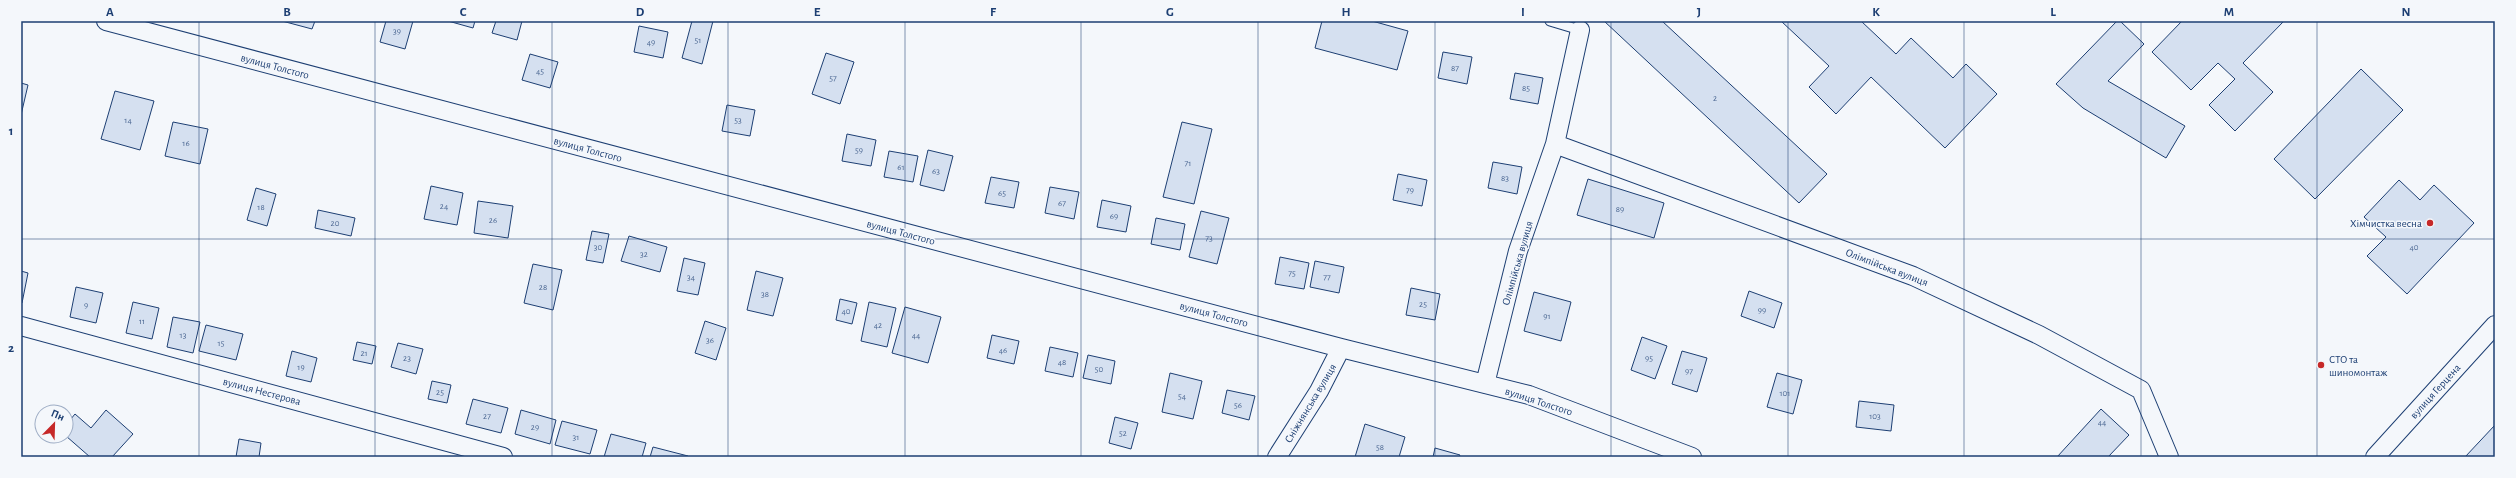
<svg xmlns="http://www.w3.org/2000/svg" width="2516" height="478" font-family="'Alegreya Sans',sans-serif">
<rect width="100%" height="100%" fill="#f4f7fb"/>
<path fill="#d5e0f0" stroke="#1d3f73" d="M 282,21 L 315,21 L 312,29 Z
M 386,21 L 413,21 L 405,49 L 380,42 Z
M 448,21 L 475,21 L 473,28 Z
M 496,21 L 522,21 L 517,40 L 492,33 Z
M 692,21 L 713,21 L 702,64 L 682,58 Z
M 1322,21 L 1372,21 L 1408,31 L 1397,70 L 1315,48 Z
M 1604,21 L 1662,21 L 1827,174 L 1799,203 Z
M 1781,21 L 1861,21 L 1896,54 L 1911,38 L 1953,78 L 1966,64 L 1997,94 L 1945,148 L 1871,77 L 1836,114 L 1809,87 L 1829,66 Z
M 2117,21 L 2120,21 L 2144,44 L 2108,81 L 2185,126 L 2166,158 L 2083,108 L 2056,84 Z
M 2182,21 L 2284,21 L 2243,63 L 2273,92 L 2235,131 L 2209,105 L 2235,79 L 2218,63 L 2191,90 L 2152,52 Z
M 639,26 L 668,32 L 663,58 L 634,52 Z
M 1443,52 L 1472,57 L 1467,84 L 1438,78 Z
M 826,53 L 854,62 L 840,104 L 812,94 Z
M 530,54 L 558,62 L 550,88 L 522,80 Z
M 2361,69 L 2403,110 L 2315,199 L 2274,159 Z
M 1515,73 L 1543,78 L 1538,104 L 1510,99 Z
M 21,83 L 28,85 L 21,115 Z
M 115,91 L 154,101 L 140,150 L 101,139 Z
M 727,105 L 755,110 L 750,136 L 722,131 Z
M 173,122 L 208,129 L 200,164 L 165,156 Z
M 1182,122 L 1212,129 L 1194,204 L 1163,197 Z
M 847,134 L 876,140 L 871,166 L 842,161 Z
M 928,150 L 953,156 L 944,191 L 920,185 Z
M 889,151 L 918,156 L 913,182 L 884,177 Z
M 1493,162 L 1522,167 L 1517,194 L 1488,188 Z
M 1398,174 L 1427,180 L 1422,206 L 1393,200 Z
M 991,177 L 1019,182 L 1014,208 L 985,203 Z
M 1588,179 L 1664,203 L 1654,238 L 1577,215 Z
M 2399,180 L 2420,200 L 2434,185 L 2474,223 L 2407,294 L 2367,256 L 2386,237 L 2364,217 Z
M 431,186 L 463,193 L 457,225 L 424,219 Z
M 1050,187 L 1079,192 L 1074,219 L 1045,213 Z
M 256,188 L 276,194 L 267,226 L 247,220 Z
M 1102,200 L 1131,206 L 1126,232 L 1097,227 Z
M 478,201 L 513,206 L 508,238 L 474,233 Z
M 318,210 L 355,218 L 351,236 L 315,228 Z
M 1201,211 L 1229,218 L 1217,264 L 1189,257 Z
M 1156,218 L 1185,224 L 1180,250 L 1151,244 Z
M 592,231 L 609,234 L 603,263 L 586,260 Z
M 629,236 L 667,247 L 660,272 L 621,261 Z
M 1280,257 L 1309,263 L 1304,289 L 1275,284 Z
M 684,258 L 705,263 L 698,295 L 677,291 Z
M 1315,261 L 1344,267 L 1339,293 L 1310,287 Z
M 533,264 L 562,270 L 553,310 L 524,303 Z
M 21,271 L 28,273 L 22,303 L 21,303 Z
M 756,271 L 783,278 L 773,316 L 747,310 Z
M 76,287 L 103,293 L 96,323 L 70,317 Z
M 1411,288 L 1440,294 L 1435,320 L 1406,315 Z
M 1749,291 L 1782,303 L 1774,328 L 1741,316 Z
M 1534,292 L 1571,302 L 1561,341 L 1524,331 Z
M 840,299 L 857,303 L 852,324 L 836,320 Z
M 133,302 L 159,308 L 152,339 L 126,333 Z
M 869,302 L 896,308 L 887,347 L 861,341 Z
M 905,307 L 941,317 L 928,363 L 892,353 Z
M 173,317 L 200,322 L 193,353 L 167,347 Z
M 705,321 L 726,328 L 716,360 L 695,353 Z
M 206,325 L 243,334 L 236,360 L 199,351 Z
M 992,335 L 1019,341 L 1014,364 L 987,358 Z
M 1642,337 L 1667,346 L 1655,379 L 1631,370 Z
M 357,342 L 376,346 L 372,364 L 353,360 Z
M 398,343 L 423,349 L 416,374 L 391,367 Z
M 1050,347 L 1078,353 L 1073,377 L 1045,371 Z
M 292,351 L 317,358 L 311,382 L 286,376 Z
M 1682,351 L 1707,358 L 1697,392 L 1672,384 Z
M 1088,355 L 1115,361 L 1111,384 L 1083,378 Z
M 1170,373 L 1202,381 L 1193,419 L 1162,412 Z
M 1777,373 L 1802,380 L 1793,414 L 1767,407 Z
M 432,381 L 451,385 L 447,403 L 428,399 Z
M 1227,390 L 1255,396 L 1249,420 L 1222,413 Z
M 473,399 L 508,408 L 501,433 L 466,424 Z
M 1859,401 L 1894,405 L 1891,431 L 1856,427 Z
M 2101,409 L 2129,435 L 2108,457 L 2057,457 Z
M 106,410 L 133,434 L 112,457 L 90,457 L 66,436 L 66,425 L 75,414 L 91,428 Z
M 521,410 L 556,420 L 550,444 L 515,434 Z
M 1115,417 L 1138,423 L 1131,449 L 1109,443 Z
M 562,421 L 597,430 L 590,454 L 555,445 Z
M 1365,424 L 1405,437 L 1399,457 L 1355,457 Z
M 2495,425 L 2495,457 L 2465,457 Z
M 611,434 L 646,443 L 642,457 L 604,457 Z
M 239,439 L 261,443 L 259,457 L 236,457 Z
M 653,447 L 688,456 L 688,457 L 650,457 Z
M 1435,448 L 1460,455 L 1459,457 L 1433,457 Z"/>
<g fill="none" stroke-linecap="round" stroke-linejoin="round">
<defs>
<path id="service" d="M 1550,21 L 1580,30"/>
<path id="minor" d="M 106,21 L 1341,348 L 1529,395 L 1692,457
M 1555,144 L 1913,276 L 2039,335 L 2141,390 L 2169,457
M 21,326 L 503,457
M 1485,384 L 1518,251 L 1555,144 L 1580,30
M 1277,457 L 1319,391 L 1341,348
M 2375,457 L 2495,325"/>
</defs>
<use href="#service" stroke="#1d3f73" stroke-width="11"/>
<use href="#minor" stroke="#1d3f73" stroke-width="20"/>
<use href="#service" stroke="#f4f7fb" stroke-width="9"/>
<use href="#minor" stroke="#f4f7fb" stroke-width="18"/>
</g>
<path fill="none" stroke="#1d3f73" stroke-width="1" stroke-opacity="0.55" d="M 199,21 L 199,457M 375,21 L 375,457M 552,21 L 552,457M 728,21 L 728,457M 905,21 L 905,457M 1081,21 L 1081,457M 1258,21 L 1258,457M 1435,21 L 1435,457M 1611,21 L 1611,457M 1788,21 L 1788,457M 1964,21 L 1964,457M 2141,21 L 2141,457M 2317,21 L 2317,457M 21,239 L 2495,239"/>
<g fill="#c62828" stroke="#f4f7fb" stroke-width="1.5">
<circle cx="2430" cy="223" r="4"/>
<circle cx="2321" cy="365" r="4"/>
</g>
<g text-anchor="middle" stroke-width="3" stroke-linejoin="round" paint-order="stroke">
<g font-size="9" fill="#4b6792">
<text x="397" y="34">39</text>
<text x="698" y="43">51</text>
<text x="651" y="45">49</text>
<text x="1455" y="71">87</text>
<text x="540" y="74">45</text>
<text x="833" y="81">57</text>
<text x="1526" y="91">85</text>
<text x="1715" y="101">2</text>
<text x="128" y="123">14</text>
<text x="738" y="123">53</text>
<text x="186" y="146">16</text>
<text x="859" y="153">59</text>
<text x="1188" y="166">71</text>
<text x="901" y="170">61</text>
<text x="936" y="174">63</text>
<text x="1505" y="181">83</text>
<text x="1410" y="193">79</text>
<text x="1002" y="196">65</text>
<text x="1062" y="206">67</text>
<text x="444" y="209">24</text>
<text x="261" y="210">18</text>
<text x="1620" y="212">89</text>
<text x="1114" y="219">69</text>
<text x="493" y="223">26</text>
<text x="335" y="226">20</text>
<text x="1209" y="241">73</text>
<text x="598" y="250">30</text>
<text x="2414" y="250">40</text>
<text x="644" y="257">32</text>
<text x="1292" y="276">75</text>
<text x="691" y="280">34</text>
<text x="1327" y="280">77</text>
<text x="543" y="290">28</text>
<text x="765" y="297">38</text>
<text x="1423" y="307">25</text>
<text x="86" y="308">9</text>
<text x="1762" y="313">99</text>
<text x="846" y="314">40</text>
<text x="1547" y="319">91</text>
<text x="142" y="324">11</text>
<text x="878" y="328">42</text>
<text x="183" y="338">13</text>
<text x="916" y="338">44</text>
<text x="710" y="343">36</text>
<text x="221" y="346">15</text>
<text x="1003" y="353">46</text>
<text x="364" y="356">21</text>
<text x="407" y="361">23</text>
<text x="1649" y="361">95</text>
<text x="1062" y="365">48</text>
<text x="301" y="370">19</text>
<text x="1099" y="372">50</text>
<text x="1689" y="374">97</text>
<text x="440" y="395">25</text>
<text x="1785" y="396">101</text>
<text x="1182" y="399">54</text>
<text x="1238" y="408">56</text>
<text x="487" y="419">27</text>
<text x="1875" y="419">103</text>
<text x="2102" y="425">44</text>
<text x="535" y="430">29</text>
<text x="1123" y="436">52</text>
<text x="576" y="440">31</text>
<text x="1380" y="450">58</text>
</g>
<g font-size="11" fill="#1d3f73" stroke="#f4f7fb">
<text transform="translate(275 66) rotate(15)" y="4">вулиця Толстого</text>
<text transform="translate(588 149) rotate(15)" y="4">вулиця Толстого</text>
<text transform="translate(901 232) rotate(15)" y="4">вулиця Толстого</text>
<text transform="translate(1517 263) rotate(-74)" y="4">Олімпійська вулиця</text>
<text transform="translate(1887 267) rotate(21)" y="4">Олімпійська вулиця</text>
<text transform="translate(1214 314) rotate(15)" y="4">вулиця Толстого</text>
<text transform="translate(262 391) rotate(15)" y="4">вулиця Нестерова</text>
<text transform="translate(2435 391) rotate(-48)" y="4">вулиця Герцена</text>
<text transform="translate(1539 401) rotate(18)" y="4">вулиця Толстого</text>
<text transform="translate(1310 403) rotate(-59)" y="4">Сніжнянська вулиця</text>
</g>
<g font-size="11" fill="#1d3f73" stroke="#f4f7fb" text-anchor="end">
<text x="2422" y="227">Хімчистка весна</text>
<text x="2329" y="363" text-anchor="start">СТО та<tspan x="2329" dy="13">шиномонтаж</tspan></text>
</g>
</g>
<rect width="2516" height="478" fill="none" stroke="#f4f7fb" stroke-width="44"/>
<g transform="translate(54 424) rotate(23)"><circle r="19" fill="#f4f7fb" stroke="#9eadc5"/>
<path d="M0-3L7 15L0 10L-7 15Z" fill="#c62828"/>
<text y="-6" font-size="11" font-weight="bold" text-anchor="middle" fill="#1d3f73">Пн</text>
</g>
<rect x="22" y="22" width="2472" height="434" fill="none" stroke="#1d3f73" stroke-width="1.5"/>
<g font-size="13" text-anchor="middle" font-weight="bold" fill="#1d3f73">
<text x="110" y="16">A</text>
<text x="287" y="16">B</text>
<text x="463" y="16">C</text>
<text x="640" y="16">D</text>
<text x="817" y="16">E</text>
<text x="993" y="16">F</text>
<text x="1170" y="16">G</text>
<text x="1346" y="16">H</text>
<text x="1523" y="16">I</text>
<text x="1699" y="16">J</text>
<text x="1876" y="16">K</text>
<text x="2053" y="16">L</text>
<text x="2229" y="16">M</text>
<text x="2406" y="16">N</text>
<text x="11" y="135">1</text>
<text x="11" y="352">2</text>
</g>
</svg>
